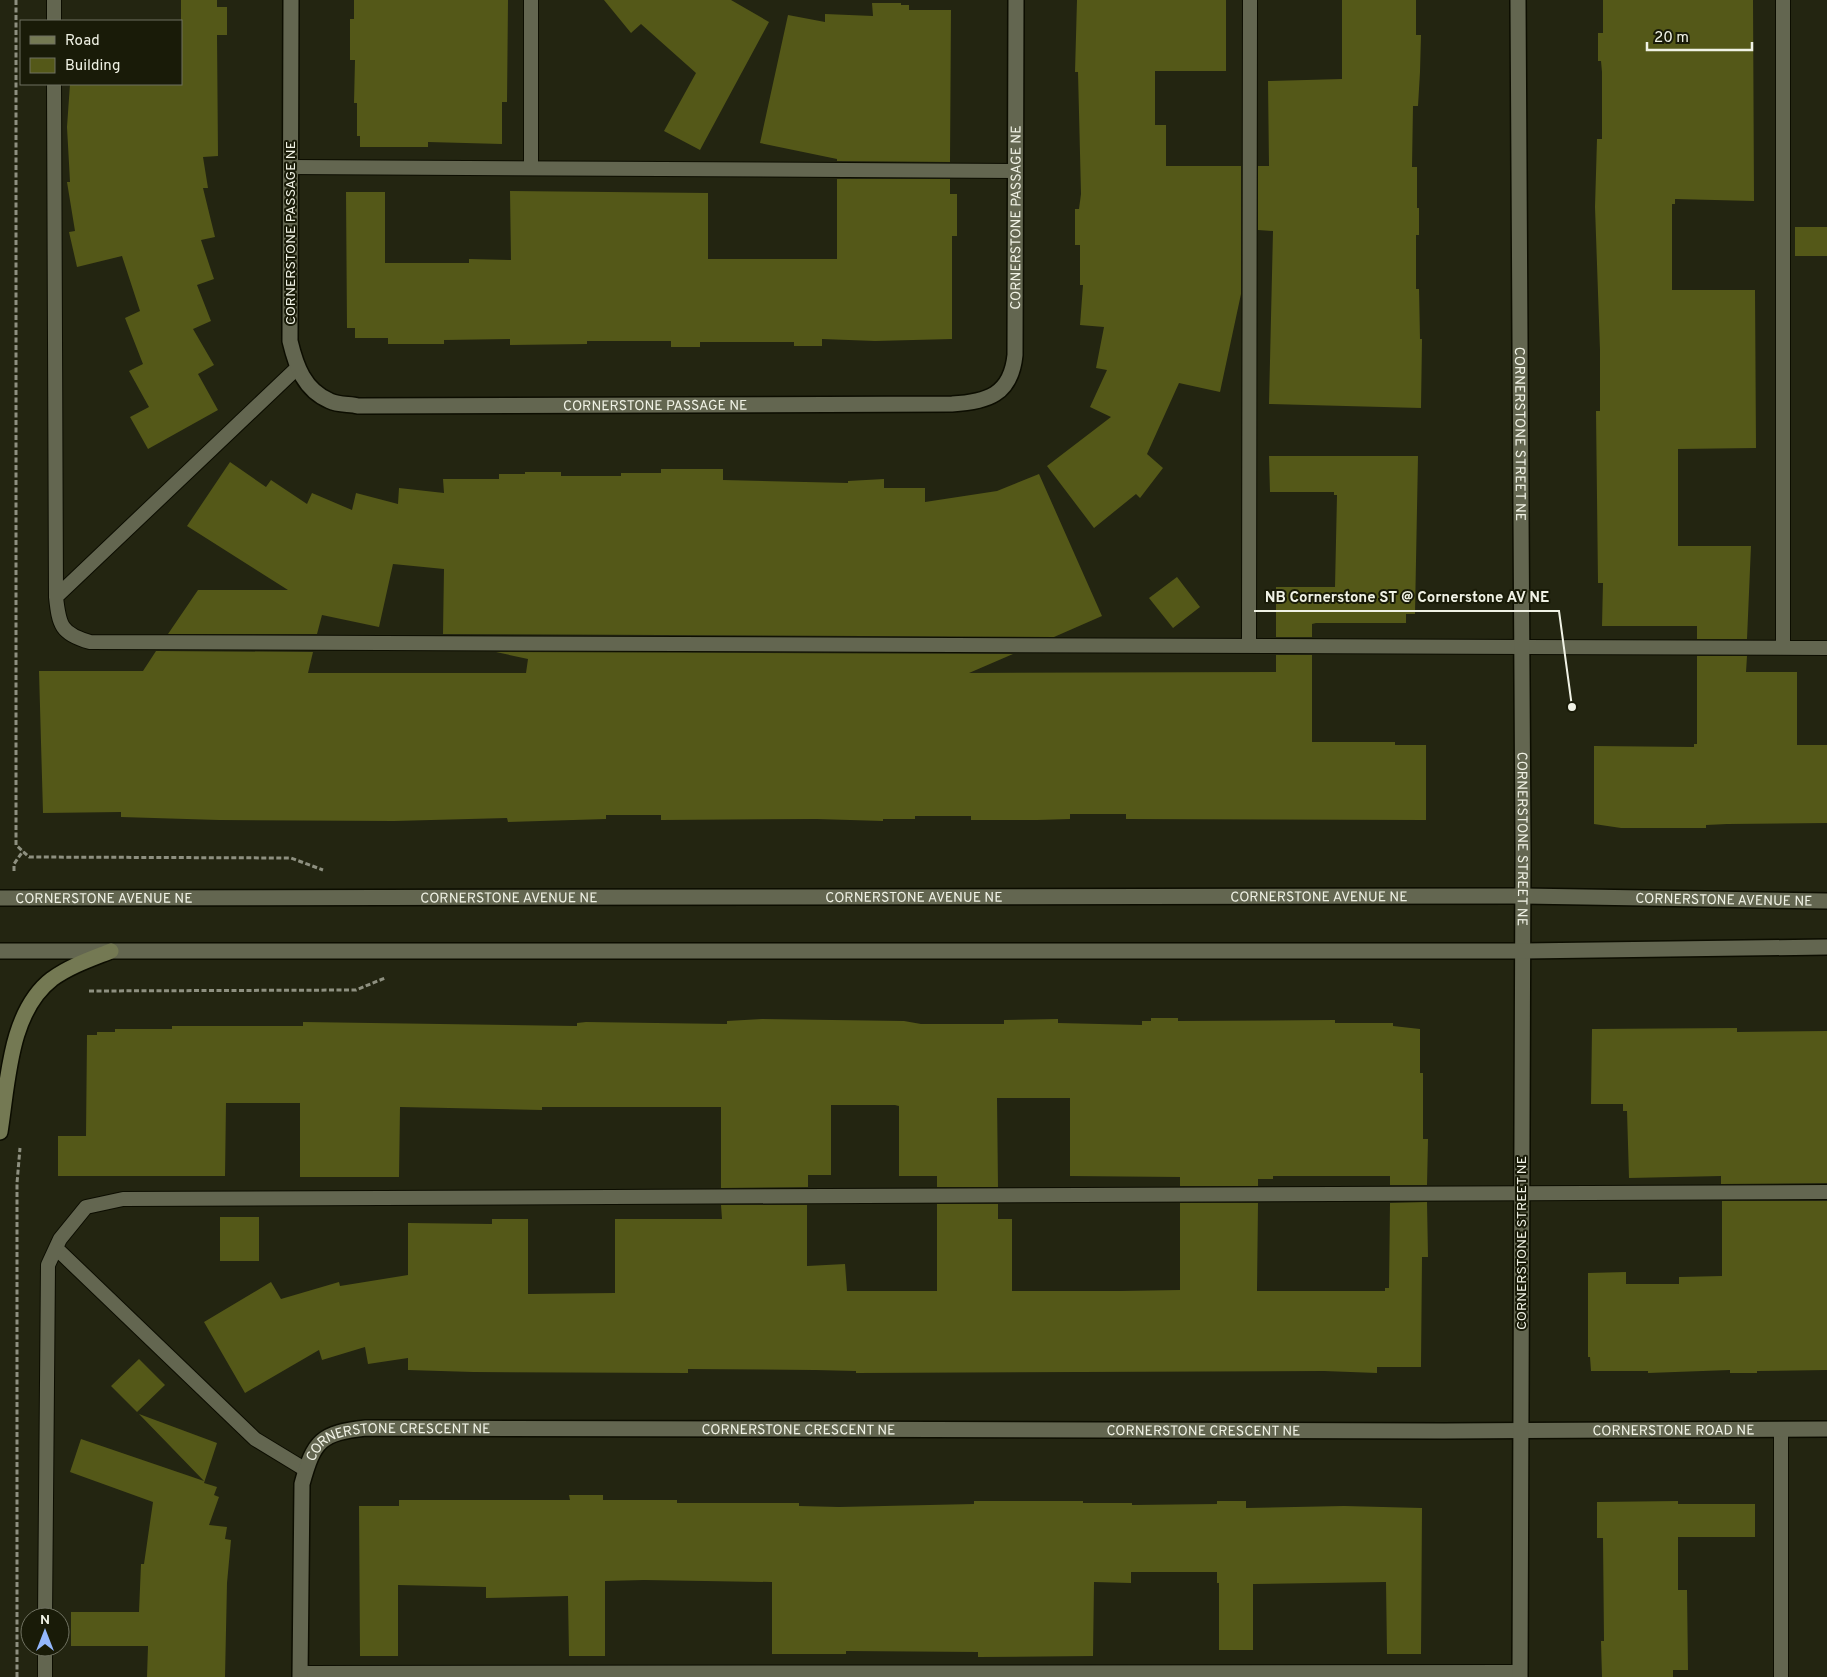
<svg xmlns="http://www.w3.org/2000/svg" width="1827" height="1677" font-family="Overpass,sans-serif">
<rect width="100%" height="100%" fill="#232511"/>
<path fill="#545818" d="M 181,0 L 217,0 L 217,7 L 227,7 L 227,35 L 217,35 L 218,156 L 203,157 L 208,188 L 203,188 L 215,237 L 201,240 L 214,279 L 197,285 L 211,321 L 193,329 L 214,365 L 198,374 L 218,410 L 148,449 L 130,417 L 149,407 L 129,371 L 143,364 L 125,318 L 140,311 L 122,256 L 77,267 L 69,232 L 75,231 L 67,182 L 70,182 L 67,127 L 70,84 L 181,84 Z
M 354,0 L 508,0 L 507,102 L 502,102 L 502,144 L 428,142 L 428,147 L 360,147 L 360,136 L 357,136 L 357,103 L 354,103 L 355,60 L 350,60 L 350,19 L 354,19 Z
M 604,0 L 731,0 L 769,22 L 700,150 L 664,131 L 696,73 L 641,24 L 631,33 Z
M 1077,0 L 1226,0 L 1226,71 L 1155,71 L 1155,125 L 1166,125 L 1166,166 L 1241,166 L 1241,294 L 1220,392 L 1179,383 L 1147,454 L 1163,468 L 1140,498 L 1136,494 L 1094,528 L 1047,466 L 1111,417 L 1090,407 L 1107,370 L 1096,368 L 1104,327 L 1080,325 L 1083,285 L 1080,285 L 1080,245 L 1075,245 L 1075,209 L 1079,209 L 1081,194 L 1078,72 L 1075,72 Z
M 1342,0 L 1416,0 L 1416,35 L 1421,35 L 1420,72 L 1418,106 L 1413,106 L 1412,167 L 1417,167 L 1417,208 L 1419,208 L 1419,235 L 1416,235 L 1416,289 L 1419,289 L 1420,339 L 1422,339 L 1421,408 L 1269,404 L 1273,231 L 1258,230 L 1258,166 L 1269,166 L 1268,81 L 1342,79 Z
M 1603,0 L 1753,0 L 1754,201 L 1675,199 L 1675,204 L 1672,204 L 1672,290 L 1755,290 L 1756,448 L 1678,449 L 1678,546 L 1751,546 L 1747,639 L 1697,639 L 1697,626 L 1602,626 L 1603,583 L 1598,583 L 1596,411 L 1600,411 L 1600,350 L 1595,207 L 1597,139 L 1602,139 L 1602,72 L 1601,61 L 1598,61 L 1598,33 L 1603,33 Z
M 872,3 L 901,3 L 901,5 L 909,5 L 909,10 L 951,10 L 950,162 L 837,161 L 837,159 L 760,143 L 788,15 L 825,22 L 825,14 L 873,16 Z
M 837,179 L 950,179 L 950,194 L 957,194 L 957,236 L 952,236 L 952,339 L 875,341 L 822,339 L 822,346 L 794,346 L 794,342 L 700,342 L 700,347 L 671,347 L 671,341 L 587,341 L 587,344 L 510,345 L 510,339 L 444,340 L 444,344 L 388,344 L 388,338 L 355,338 L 355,328 L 347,328 L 346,192 L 385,192 L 385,263 L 469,263 L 469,259 L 511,260 L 510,191 L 708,193 L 708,259 L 837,259 Z
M 1795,227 L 1827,227 L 1827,256 L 1795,256 Z
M 1269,456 L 1418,456 L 1415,614 L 1406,614 L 1406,623 L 1316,623 L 1312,624 L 1312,637 L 1276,637 L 1276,587 L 1335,587 L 1337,495 L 1334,495 L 1334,492 L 1270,492 Z
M 230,462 L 266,487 L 271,480 L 307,504 L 312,493 L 352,510 L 356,493 L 398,504 L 399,488 L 444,493 L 443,479 L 499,479 L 499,474 L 525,474 L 525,472 L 561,472 L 561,476 L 621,476 L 621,473 L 661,473 L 661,469 L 723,469 L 723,480 L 848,483 L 848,481 L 884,479 L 884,488 L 925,488 L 925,502 L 997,491 L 1039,474 L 1102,616 L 1054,637 L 443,634 L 444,569 L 393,564 L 379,627 L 322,615 L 317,634 L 168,634 L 198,590 L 288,590 L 187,526 Z
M 1177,577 L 1200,607 L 1173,628 L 1149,598 Z
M 156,651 L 313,652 L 308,673 L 526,673 L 528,659 L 496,652 L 1013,654 L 969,673 L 1276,672 L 1276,655 L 1312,655 L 1312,742 L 1395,742 L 1395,745 L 1426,745 L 1426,820 L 1126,819 L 1126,814 L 1070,814 L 1070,819 L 1037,820 L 971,820 L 971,816 L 915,816 L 915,819 L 883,819 L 883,821 L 817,819 L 661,820 L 661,815 L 606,815 L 606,819 L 508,822 L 507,818 L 394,821 L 219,820 L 121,817 L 121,812 L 43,813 L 39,671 L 143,671 Z
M 1697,656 L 1747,656 L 1746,672 L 1797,672 L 1797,745 L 1827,745 L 1827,823 L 1727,824 L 1706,825 L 1706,828 L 1621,828 L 1594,824 L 1594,746 L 1694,747 L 1694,744 L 1697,744 Z
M 1151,1018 L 1178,1018 L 1178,1021 L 1335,1020 L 1335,1023 L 1393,1023 L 1393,1026 L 1420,1029 L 1420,1073 L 1423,1073 L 1423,1139 L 1428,1139 L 1427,1185 L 1390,1185 L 1390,1176 L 1273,1176 L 1273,1179 L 1258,1179 L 1258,1186 L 1180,1186 L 1180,1177 L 1070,1176 L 1070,1098 L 997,1098 L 998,1187 L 937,1187 L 937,1176 L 899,1176 L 899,1106 L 895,1105 L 831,1105 L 831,1175 L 808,1175 L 808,1187 L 721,1188 L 721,1107 L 542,1107 L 542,1110 L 400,1107 L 399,1177 L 300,1177 L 300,1103 L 226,1103 L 225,1176 L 58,1176 L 58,1136 L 86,1136 L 87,1035 L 97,1035 L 97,1032 L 115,1032 L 115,1029 L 172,1029 L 172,1026 L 303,1026 L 303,1022 L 577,1026 L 577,1023 L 586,1022 L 727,1024 L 727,1021 L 762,1019 L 904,1021 L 921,1024 L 1004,1024 L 1004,1020 L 1058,1019 L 1058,1023 L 1142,1025 L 1142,1021 L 1151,1021 Z
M 1737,1028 L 1737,1032 L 1827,1031 L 1827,1183 L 1721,1184 L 1721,1176 L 1629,1178 L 1627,1111 L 1623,1111 L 1623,1104 L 1591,1104 L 1592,1029 Z
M 1722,1201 L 1827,1201 L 1827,1370 L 1757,1371 L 1757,1373 L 1730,1373 L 1730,1370 L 1648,1373 L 1648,1371 L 1591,1371 L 1590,1357 L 1588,1357 L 1588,1273 L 1626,1272 L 1626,1284 L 1679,1284 L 1679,1277 L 1722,1276 Z
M 1427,1202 L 1428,1257 L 1422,1257 L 1421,1367 L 1377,1367 L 1377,1373 L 1324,1371 L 856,1373 L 856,1371 L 815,1370 L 688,1369 L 688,1373 L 473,1372 L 408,1370 L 408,1358 L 368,1364 L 365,1347 L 322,1360 L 319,1350 L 245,1393 L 204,1322 L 271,1282 L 281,1299 L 339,1282 L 340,1286 L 408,1275 L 408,1223 L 492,1224 L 492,1219 L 528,1219 L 528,1294 L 615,1293 L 615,1219 L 722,1219 L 721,1205 L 807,1205 L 807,1266 L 845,1264 L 847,1291 L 937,1291 L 937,1204 L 998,1204 L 998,1219 L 1012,1219 L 1012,1291 L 1120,1291 L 1180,1290 L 1180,1203 L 1258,1203 L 1257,1291 L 1385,1291 L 1385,1288 L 1389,1288 L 1390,1203 Z
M 220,1217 L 259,1217 L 259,1261 L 220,1261 Z
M 139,1359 L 165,1385 L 137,1412 L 111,1386 Z
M 139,1414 L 217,1443 L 204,1483 L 217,1487 L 214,1495 L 219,1497 L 209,1525 L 227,1527 L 225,1539 L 231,1540 L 227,1583 L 225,1677 L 147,1677 L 148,1646 L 71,1646 L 71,1612 L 139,1612 L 141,1564 L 144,1564 L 153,1502 L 70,1472 L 81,1439 L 204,1481 Z
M 569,1495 L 603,1495 L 603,1500 L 677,1500 L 677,1503 L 799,1503 L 799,1506 L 839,1507 L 974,1504 L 974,1501 L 1083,1501 L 1083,1503 L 1132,1503 L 1132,1505 L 1217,1504 L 1217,1501 L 1246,1501 L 1246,1508 L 1344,1506 L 1422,1508 L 1421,1654 L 1387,1654 L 1386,1582 L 1253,1584 L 1253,1650 L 1219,1650 L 1219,1583 L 1217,1583 L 1217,1572 L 1131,1572 L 1131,1583 L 1094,1582 L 1093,1656 L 978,1657 L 978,1652 L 846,1651 L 846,1654 L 772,1654 L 772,1582 L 644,1580 L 605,1581 L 605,1656 L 569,1656 L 568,1596 L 486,1598 L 486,1587 L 398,1585 L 398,1656 L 360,1656 L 359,1506 L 399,1506 L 399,1500 L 570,1500 Z
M 1678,1501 L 1678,1504 L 1755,1504 L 1755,1537 L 1678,1537 L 1678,1590 L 1687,1590 L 1688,1670 L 1673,1670 L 1673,1677 L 1602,1677 L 1601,1641 L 1604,1641 L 1603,1538 L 1597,1538 L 1597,1502 Z"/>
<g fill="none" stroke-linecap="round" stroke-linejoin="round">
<defs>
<path id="service" d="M 54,0 L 54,21
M 531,0 L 531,168
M 1783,0 L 1783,648
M 54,84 L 56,597 C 59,625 61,634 90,642 L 1827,648
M 290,167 L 1015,171
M 56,597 L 297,368
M 1249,646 L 1250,0
M 56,1248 L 255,1439 L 306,1470
M 45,1617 L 48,1265 L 60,1239 L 86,1207 L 123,1199 L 1827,1192
M 300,1673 L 1520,1672
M 45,1677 L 45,1647
M 1781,1677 L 1781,1429"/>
<g id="minor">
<path id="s1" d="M 291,0 L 290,341 C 296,366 304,390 330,401 C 338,405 350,404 358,406 L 952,404 C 987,402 1011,395 1015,355 L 1016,0"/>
<path id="s2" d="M 300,1677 L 302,1484 C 314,1440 321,1433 366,1428 L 1444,1431 L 1827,1429"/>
</g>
<g id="tertiary">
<path id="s3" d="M 1518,0 L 1523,853 L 1520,1677"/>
<path id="s4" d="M 0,898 L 1523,896 L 1827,901"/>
<path d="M 0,951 L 1522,951 L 1827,947"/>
</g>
<path id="secondary" d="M 0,1132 C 8,1083 9,1012 52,979 C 70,966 91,959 111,951"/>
</defs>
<use href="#service" stroke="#0c0d00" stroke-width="16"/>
<use href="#minor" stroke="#0c0d00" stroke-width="18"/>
<use href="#tertiary" stroke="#0c0d00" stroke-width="18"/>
<use href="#secondary" stroke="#0c0d00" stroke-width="18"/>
<path stroke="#8e9080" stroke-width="3" stroke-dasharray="5 2.5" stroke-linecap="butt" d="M 16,0 L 16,845 L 29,857 L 291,858 L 323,870
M 14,871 L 14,864 L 23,851
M 89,991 L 356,990 L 385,978
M 17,1677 L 17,1183 L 20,1148"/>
<use href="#service" stroke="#636650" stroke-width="14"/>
<use href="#minor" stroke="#636650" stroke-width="15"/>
<use href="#tertiary" stroke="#636650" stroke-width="15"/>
<use href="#secondary" stroke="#747953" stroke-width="15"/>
</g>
<g text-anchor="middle" stroke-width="4" stroke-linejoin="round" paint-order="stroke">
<g font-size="14" fill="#f0f2e5" stroke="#191b08">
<text dy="5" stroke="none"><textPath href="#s1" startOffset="1266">CORNERSTONE PASSAGE NE</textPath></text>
<text transform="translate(290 233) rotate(-90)" y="5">CORNERSTONE PASSAGE NE</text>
<text dy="5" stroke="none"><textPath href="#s1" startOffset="742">CORNERSTONE PASSAGE NE</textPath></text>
<text dy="5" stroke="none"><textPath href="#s3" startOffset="434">CORNERSTONE STREET NE</textPath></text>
<text dy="5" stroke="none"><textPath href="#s3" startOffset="839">CORNERSTONE STREET NE</textPath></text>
<text dy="5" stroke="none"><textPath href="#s4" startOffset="509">CORNERSTONE AVENUE NE</textPath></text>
<text dy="5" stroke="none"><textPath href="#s4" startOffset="914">CORNERSTONE AVENUE NE</textPath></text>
<text dy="5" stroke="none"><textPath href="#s4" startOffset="1319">CORNERSTONE AVENUE NE</textPath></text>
<text dy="5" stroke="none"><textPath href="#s4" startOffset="104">CORNERSTONE AVENUE NE</textPath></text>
<text dy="5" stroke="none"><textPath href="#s4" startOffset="1724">CORNERSTONE AVENUE NE</textPath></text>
<text transform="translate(1521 1243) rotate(-90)" y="5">CORNERSTONE STREET NE</text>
<text dy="5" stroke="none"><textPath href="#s2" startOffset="720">CORNERSTONE CRESCENT NE</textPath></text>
<text dy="5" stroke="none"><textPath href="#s2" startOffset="1125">CORNERSTONE CRESCENT NE</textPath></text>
<text dy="5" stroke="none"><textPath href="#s2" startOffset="1595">CORNERSTONE ROAD NE</textPath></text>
<text dy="5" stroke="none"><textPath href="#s2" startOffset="315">CORNERSTONE CRESCENT NE</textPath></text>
</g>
</g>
<path fill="none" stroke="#f0f2e5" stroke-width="2" d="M1572 707L1559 611H1254"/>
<circle fill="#f0f2e5" stroke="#191b08" stroke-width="2" cx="1572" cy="707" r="5"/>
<g font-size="15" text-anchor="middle" font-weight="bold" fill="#f0f2e5" stroke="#191b08" stroke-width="4" stroke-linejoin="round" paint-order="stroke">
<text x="1407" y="602">NB Cornerstone ST @ Cornerstone AV NE</text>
</g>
<rect x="20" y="20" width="162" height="65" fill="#191b08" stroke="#6f7160"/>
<rect x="30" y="36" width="25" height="8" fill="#747953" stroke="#6f7160"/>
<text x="65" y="45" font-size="15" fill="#f0f2e5">Road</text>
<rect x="30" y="58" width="25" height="15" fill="#545818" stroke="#6f7160"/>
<text x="65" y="70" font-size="15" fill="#f0f2e5">Building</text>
<g transform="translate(45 1632)"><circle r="24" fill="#191b08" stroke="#6f7160"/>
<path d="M0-4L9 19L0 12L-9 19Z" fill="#93b7fd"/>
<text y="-8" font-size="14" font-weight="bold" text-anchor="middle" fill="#f0f2e5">N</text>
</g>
<path d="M1647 42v8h105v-8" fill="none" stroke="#f0f2e5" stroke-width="2.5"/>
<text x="1654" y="42" font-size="15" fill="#f0f2e5" stroke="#191b08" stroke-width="4" paint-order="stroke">20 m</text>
</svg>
